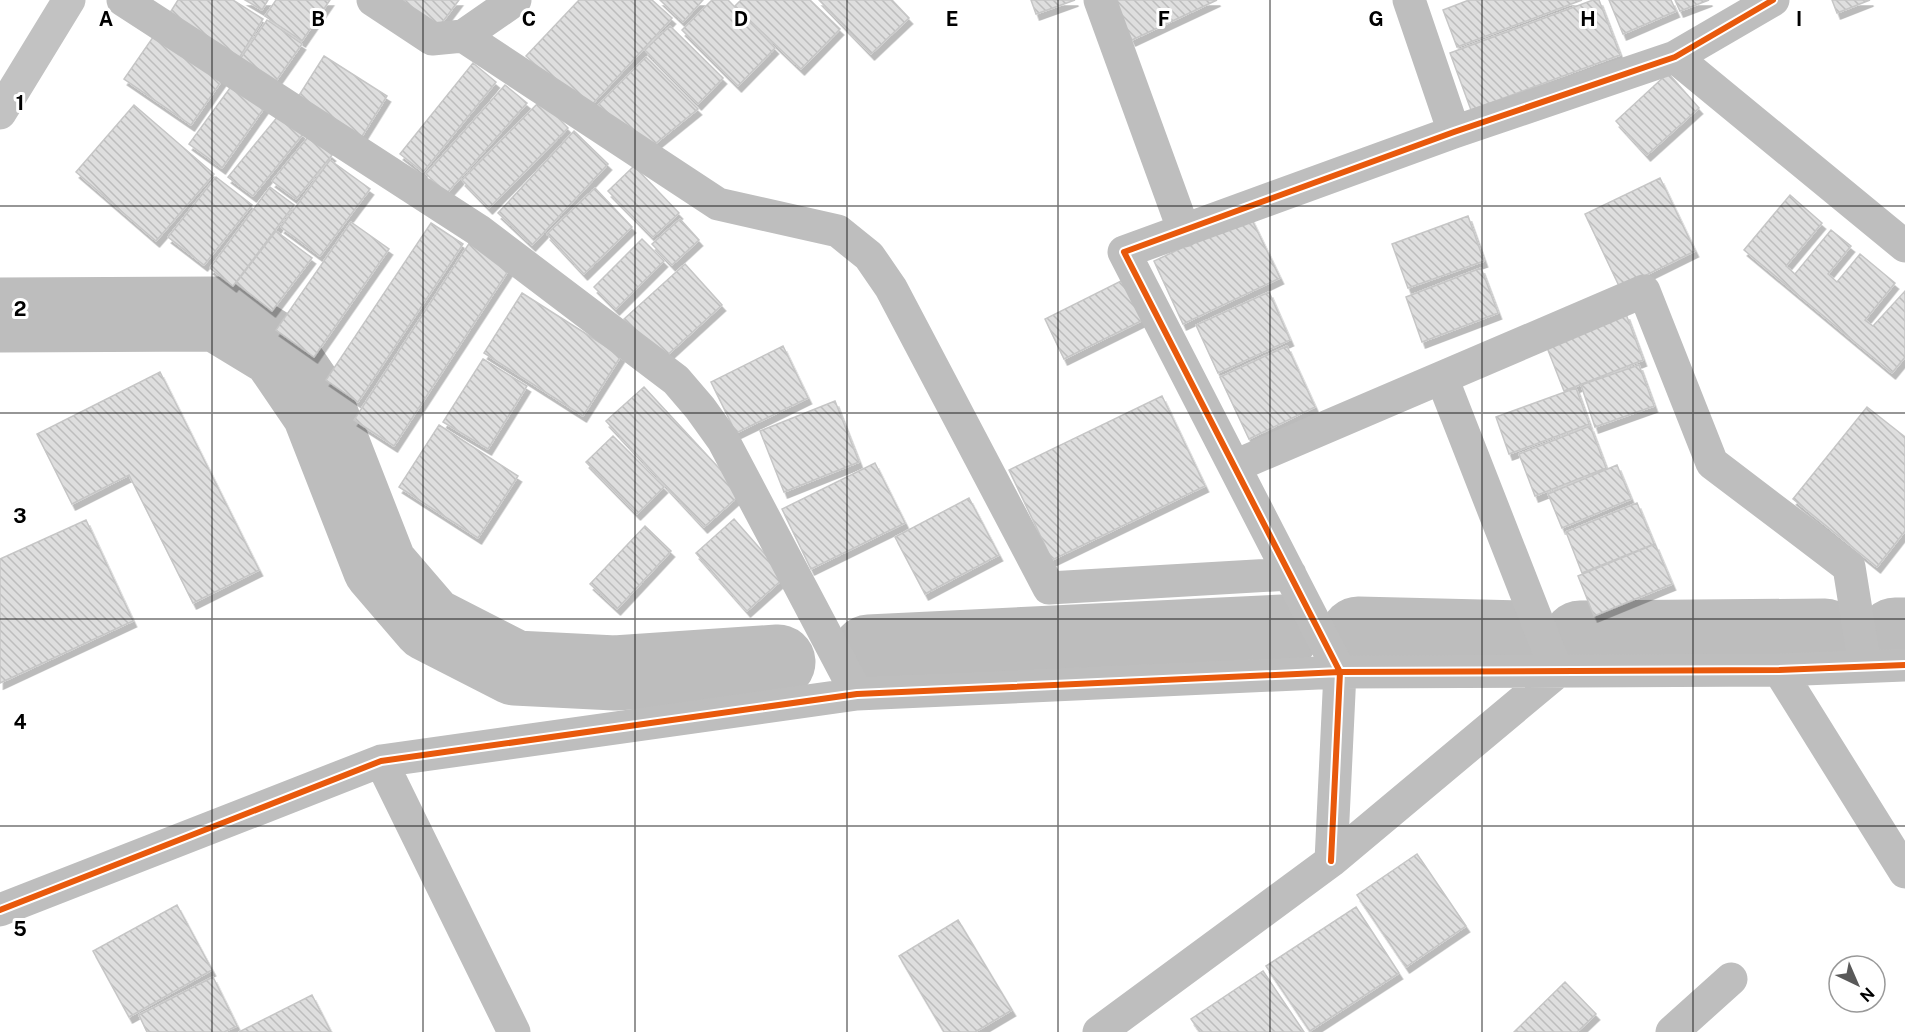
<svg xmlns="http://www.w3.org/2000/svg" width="1905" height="1032" font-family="'Public Sans',sans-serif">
<defs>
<pattern id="building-back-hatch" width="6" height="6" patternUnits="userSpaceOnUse" patternTransform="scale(1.5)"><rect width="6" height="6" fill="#dedede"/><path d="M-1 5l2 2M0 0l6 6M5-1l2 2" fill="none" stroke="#bdbdbd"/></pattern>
<filter id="shadow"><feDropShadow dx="3.5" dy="6" stdDeviation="0" flood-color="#0004"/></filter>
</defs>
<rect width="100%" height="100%" fill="#fff"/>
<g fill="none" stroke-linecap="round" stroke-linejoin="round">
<path stroke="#bdbdbd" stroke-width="75" d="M 0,315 L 217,314 L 278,351 L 319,411 L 380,567 L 429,624 L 515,668 L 615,673 L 778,662
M 1358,634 L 1522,638
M 1895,635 L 1905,635
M 1580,638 L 1825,636
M 869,652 L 1283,632"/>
</g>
<path fill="url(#building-back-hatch)" stroke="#c6c6c6" stroke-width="1.5" filter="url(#shadow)" d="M 178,0 L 233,0 L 263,19 L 236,63 L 166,19 Z
M 245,0 L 268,0 L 262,10 Z
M 276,0 L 330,0 L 302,41 L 265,16 Z
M 392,0 L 459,0 L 435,32 Z
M 579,0 L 652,0 L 672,18 L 586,111 L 526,56 Z
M 660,0 L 703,0 L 683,22 Z
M 712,0 L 728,0 L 775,48 L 738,86 L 682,30 Z
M 741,0 L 810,0 L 840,29 L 801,69 L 735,6 Z
M 819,0 L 892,0 L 909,18 L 871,54 Z
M 1031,0 L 1075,0 L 1036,14 Z
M 1113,0 L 1217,0 L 1132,40 Z
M 1469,0 L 1582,0 L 1457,47 L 1443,10 Z
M 1593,0 L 1599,0 L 1620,55 L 1471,110 L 1450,53 Z
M 1609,0 L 1671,0 L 1676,11 L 1623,34 Z
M 1675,0 L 1709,0 L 1680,11 Z
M 1832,0 L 1870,0 L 1837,13 Z
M 267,20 L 302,44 L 269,91 L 234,68 Z
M 670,26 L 723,78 L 698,104 L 645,50 Z
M 158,30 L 225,76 L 191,125 L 124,79 Z
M 324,56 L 387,96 L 361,138 L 298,97 Z
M 646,57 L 698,109 L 651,147 L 592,111 Z
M 473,63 L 496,82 L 423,172 L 400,154 Z
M 1668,73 L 1699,108 L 1647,155 L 1616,121 Z
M 235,81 L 267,104 L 222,168 L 189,144 Z
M 505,85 L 527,103 L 447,193 L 426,174 Z
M 541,100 L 568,128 L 489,208 L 462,180 Z
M 134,105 L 214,174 L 156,241 L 76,172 Z
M 279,115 L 303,134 L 253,196 L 228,177 Z
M 574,131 L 608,164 L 532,245 L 498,213 Z
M 309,136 L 332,155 L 296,199 L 272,181 Z
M 330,160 L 370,189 L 320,256 L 281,227 Z
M 634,166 L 679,213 L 653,237 L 608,191 Z
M 216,177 L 252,205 L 204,265 L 168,237 Z
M 1660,178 L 1695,251 L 1620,288 L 1585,214 Z
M 270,187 L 294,205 L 233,286 L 210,268 Z
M 595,188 L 632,227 L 584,274 L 547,234 Z
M 1790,195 L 1822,223 L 1786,266 L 1795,274 L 1831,230 L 1851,246 L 1828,274 L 1837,282 L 1860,254 L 1895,283 L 1865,320 L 1873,326 L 1905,291 L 1905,357 L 1892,373 L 1744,250 Z
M 1250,216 L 1280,278 L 1183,324 L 1154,261 Z
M 1468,216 L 1484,261 L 1408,288 L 1392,244 Z
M 680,219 L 699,240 L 672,265 L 652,244 Z
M 351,222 L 389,249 L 314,357 L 276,330 Z
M 431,223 L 463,244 L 358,402 L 326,380 Z
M 276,231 L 312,258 L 272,311 L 236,283 Z
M 472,239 L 512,265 L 394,446 L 354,420 Z
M 642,239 L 664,261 L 616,309 L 594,287 Z
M 685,264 L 722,305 L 662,360 L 624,319 Z
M 1481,268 L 1498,313 L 1422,342 L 1406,297 Z
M 1123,280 L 1143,320 L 1064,359 L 1045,319 Z
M 1269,292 L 1290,340 L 1218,373 L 1196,325 Z
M 522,293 L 621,356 L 583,416 L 484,353 Z
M 1626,314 L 1643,360 L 1564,391 L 1546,345 Z
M 783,346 L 808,398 L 736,433 L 711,382 Z
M 1287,346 L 1315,407 L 1249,439 L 1220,377 Z
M 483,359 L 527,386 L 488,449 L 443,422 Z
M 1639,365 L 1654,406 L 1595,427 L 1581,385 Z
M 160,372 L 259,570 L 193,603 L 129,475 L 72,504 L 37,434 Z
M 644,387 L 742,493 L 704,527 L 606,421 Z
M 1576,388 L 1589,424 L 1509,454 L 1496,417 Z
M 1162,396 L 1205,486 L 1052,560 L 1009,470 Z
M 835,401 L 859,462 L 784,492 L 760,431 Z
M 1867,407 L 1905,437 L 1905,531 L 1877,567 L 1793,499 Z
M 439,425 L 518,476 L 478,538 L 399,487 Z
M 1590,426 L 1606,468 L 1535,496 L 1519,454 Z
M 613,436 L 664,487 L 637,514 L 586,462 Z
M 875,463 L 905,523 L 811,569 L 782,509 Z
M 1617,465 L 1631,499 L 1562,528 L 1548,494 Z
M 969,498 L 999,555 L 925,594 L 895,537 Z
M 1637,503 L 1654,544 L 1582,573 L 1566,532 Z
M 734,519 L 785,577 L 747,611 L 696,553 Z
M 86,520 L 133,621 L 0,683 L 0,559 Z
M 645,526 L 671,551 L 617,609 L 590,584 Z
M 1655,544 L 1672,584 L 1594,616 L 1578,576 Z
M 1417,854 L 1466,926 L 1406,967 L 1357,895 Z
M 177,905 L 212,970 L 129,1017 L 93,951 Z
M 1356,907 L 1399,973 L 1310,1031 L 1266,966 Z
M 958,920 L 1012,1010 L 975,1032 L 944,1032 L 899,956 Z
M 1263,971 L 1304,1032 L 1200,1032 L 1191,1019 Z
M 213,977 L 237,1026 L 224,1032 L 147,1032 L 139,1015 Z
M 1565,982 L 1596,1014 L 1577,1032 L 1514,1032 Z
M 312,995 L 331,1032 L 239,1032 Z"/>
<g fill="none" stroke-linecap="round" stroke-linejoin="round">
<path stroke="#bebebe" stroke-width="33" d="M 123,0 L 478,230 L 676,380 L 700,408 L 723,440 L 857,694
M 373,0 L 432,39 L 463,36
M 515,0 L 463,36 L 718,204 L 838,231 L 869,256 L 891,288 L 1049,588 L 1290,574
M 1100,0 L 1184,231
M 1409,0 L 1454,132
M 1675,57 L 1905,246
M 1235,466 L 1644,291 L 1712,463 L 1849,567 L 1865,666
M 1779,670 L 1905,872
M 381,761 L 514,1032
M 1331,861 L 1340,672 L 1124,252 L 1454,132 L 1675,57 L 1773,0
M 0,910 L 381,761 L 857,694 L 1340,672 L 1779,670 L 1905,665
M 1099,1032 L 1331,861 L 1557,672 L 1442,378
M 1672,1032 L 1731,979"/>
<path stroke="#c2c2c2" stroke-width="33" d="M 0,113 L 69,0"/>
<defs>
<path id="cycleway" d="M 1331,861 L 1340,672 L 1124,252 L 1454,132 L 1675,57 L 1773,0
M 0,910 L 381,761 L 857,694 L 1340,672 L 1779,670 L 1905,665"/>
</defs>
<use href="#cycleway" stroke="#fff" stroke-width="10"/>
<use href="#cycleway" stroke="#e8590c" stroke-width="6"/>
</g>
<path fill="none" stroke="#000" stroke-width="1.5" stroke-opacity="0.55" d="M 212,0 L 212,1032M 423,0 L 423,1032M 635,0 L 635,1032M 847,0 L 847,1032M 1058,0 L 1058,1032M 1270,0 L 1270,1032M 1482,0 L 1482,1032M 1693,0 L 1693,1032M 0,206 L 1905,206M 0,413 L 1905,413M 0,619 L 1905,619M 0,826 L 1905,826"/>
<g font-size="20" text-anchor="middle" font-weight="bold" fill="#000" stroke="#fff" stroke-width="6" stroke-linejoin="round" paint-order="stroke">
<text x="106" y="26">A</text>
<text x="318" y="26">B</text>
<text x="529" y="26">C</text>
<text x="741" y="26">D</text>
<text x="952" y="26">E</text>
<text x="1164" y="26">F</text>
<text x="1376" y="26">G</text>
<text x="1588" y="26">H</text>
<text x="1799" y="26">I</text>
<text x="20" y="110">1</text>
<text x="20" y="316">2</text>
<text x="20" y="523">3</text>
<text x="20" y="729">4</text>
<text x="20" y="936">5</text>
</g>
<g transform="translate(1857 984) rotate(136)"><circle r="28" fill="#ffffff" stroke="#999999" stroke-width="1.5"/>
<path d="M0-4.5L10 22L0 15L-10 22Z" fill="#595959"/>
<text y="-9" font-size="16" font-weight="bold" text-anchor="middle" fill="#000000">N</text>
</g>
</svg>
